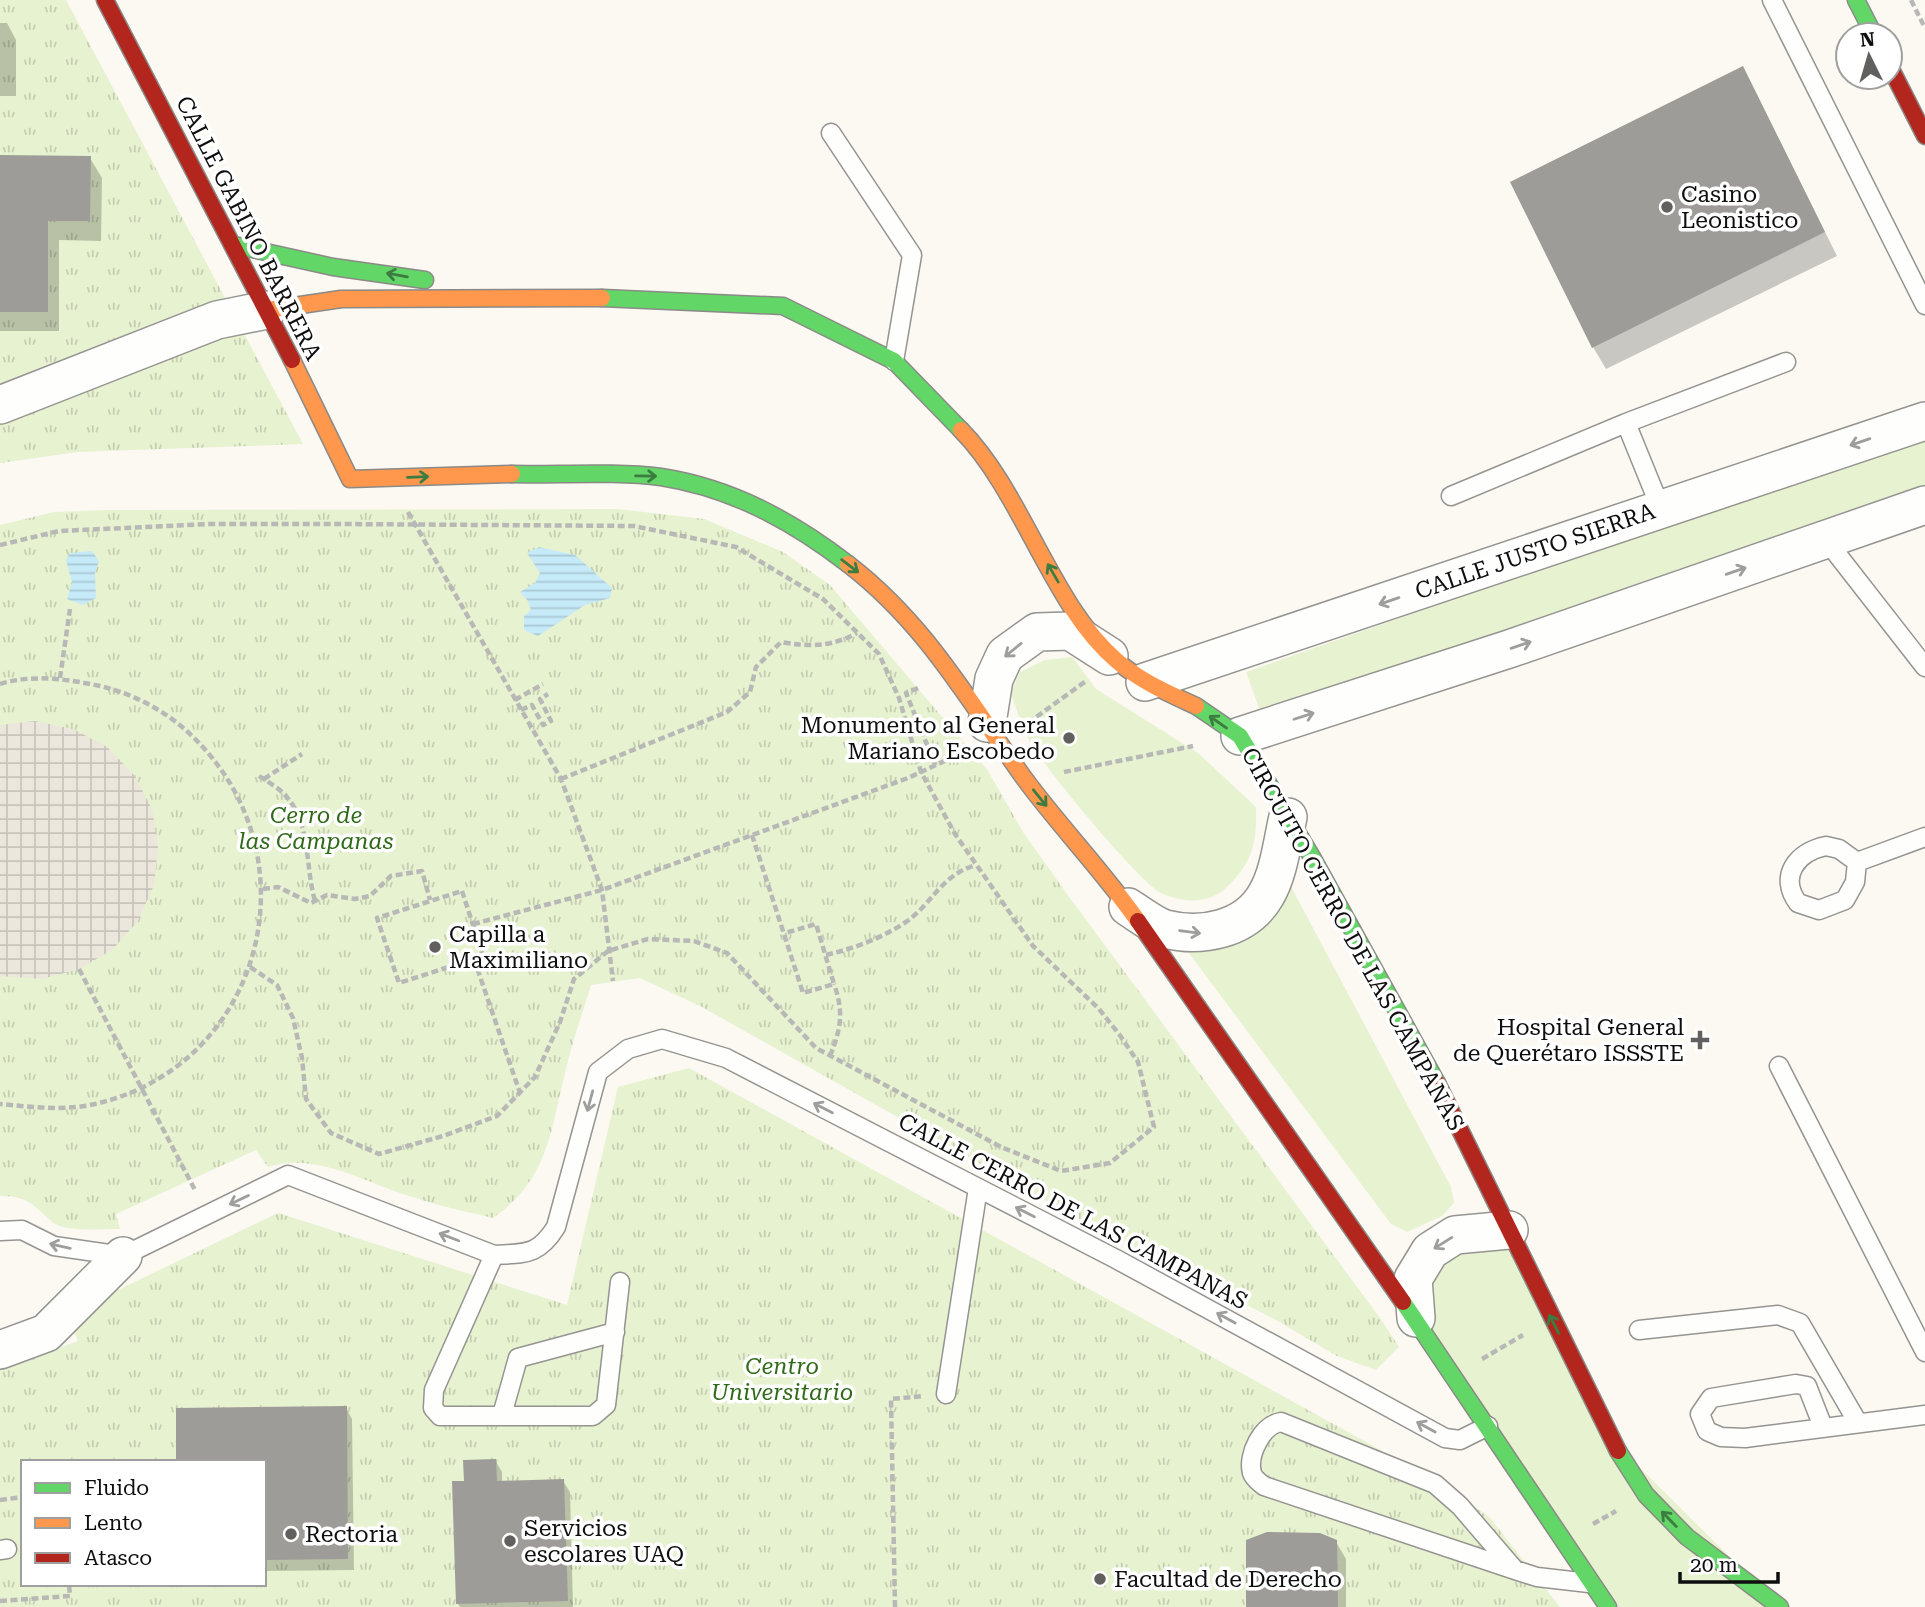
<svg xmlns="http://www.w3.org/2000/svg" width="1925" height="1607" font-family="'Roboto Serif',serif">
<defs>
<pattern id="park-tufts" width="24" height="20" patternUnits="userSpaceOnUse" patternTransform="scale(1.75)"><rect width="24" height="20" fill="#e7f2d0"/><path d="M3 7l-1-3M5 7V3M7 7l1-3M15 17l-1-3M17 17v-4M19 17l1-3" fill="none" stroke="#c5ceb1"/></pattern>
<pattern id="plaza-grid" width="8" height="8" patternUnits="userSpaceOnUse" patternTransform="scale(1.75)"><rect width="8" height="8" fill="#ece7dd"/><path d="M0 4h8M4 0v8" fill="none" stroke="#c9c5bc"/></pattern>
<pattern id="water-rules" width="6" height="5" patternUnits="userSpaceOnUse" patternTransform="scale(1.75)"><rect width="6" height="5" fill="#c6eaf8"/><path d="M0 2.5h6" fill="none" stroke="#a9c8d3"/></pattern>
</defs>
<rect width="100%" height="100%" fill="#fbf9f2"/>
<path fill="url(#park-tufts)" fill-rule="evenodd" d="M 0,0 L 66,0 L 303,444 L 77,452 L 0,463 Z
M 618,509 L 704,519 L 783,552 L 830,585 L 988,771 L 1023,832 L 1067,894 L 1380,1318 L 1399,1347 L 1376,1370 L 1337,1356 L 1276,1320 L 1064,1211 L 702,1007 L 640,978 L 591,985 C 582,1014 572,1043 565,1073 C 550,1134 548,1179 493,1218 C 463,1211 432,1204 403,1194 C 361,1180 313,1152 268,1167 L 256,1150 L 116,1214 L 120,1229 C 102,1229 80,1231 63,1227 C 41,1221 39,1195 0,1196 L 0,525 L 54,512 L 107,510 Z
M 689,1068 L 1453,1490 L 1490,1518 L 1560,1607 L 0,1607 L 0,1369 L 78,1341 L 68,1314 L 278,1213 L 567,1305 L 618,1087 ZM 23,1462 L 264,1462 L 264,1584 L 23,1584 Z"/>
<path fill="#e7f2d0" d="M 1925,434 L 1925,493 L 1265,724 L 1246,672 Z
M 1072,657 L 1096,689 L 1198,753 L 1256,807 C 1257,842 1253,862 1227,887 C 1209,904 1185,903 1163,894 C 1141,885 1048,771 1033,747 C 1023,731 1017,711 1011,693 L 1020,672 L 1045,660 Z
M 1289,883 L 1451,1187 L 1454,1203 L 1442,1216 L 1407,1232 L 1391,1224 L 1183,945 C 1234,934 1273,940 1289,883 Z
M 1509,1230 L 1610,1438 L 1780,1607 L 1608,1607 L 1416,1318 L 1430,1251 Z"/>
<path fill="url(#plaza-grid)" d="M 35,721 L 73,729 L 107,747 L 134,775 L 152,809 L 158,847 L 154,885 L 138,921 L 112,950 L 79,969 L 42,979 L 0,976 L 0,725 Z"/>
<path fill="url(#water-rules)" d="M 539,547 L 575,555 L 612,588 L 610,598 L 585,605 L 538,636 L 524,630 L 524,616 L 531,610 L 528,601 L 520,592 L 535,583 L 540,573 L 527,553 Z
M 92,551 L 99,561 L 95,573 L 96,598 L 83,605 L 67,599 L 72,582 L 66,560 L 70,553 Z"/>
<path fill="#0003" d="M 0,23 L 7,23 L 16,40 L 16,96 L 0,96 Z
M 1755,91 L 1837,256 L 1606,369 L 1593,347 Z
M 0,157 L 90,158 L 102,178 L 101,241 L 59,240 L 59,331 L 0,331 Z
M 346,1408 L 352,1419 L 354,1570 L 264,1571 L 264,1462 Z
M 495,1460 L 502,1472 L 502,1483 L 563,1481 L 570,1492 L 573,1607 L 460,1607 L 458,1604 L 466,1482 Z
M 1336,1542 L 1346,1559 L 1346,1607 L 1248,1607 Z"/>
<path fill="#9e9c98" d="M 1743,66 L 1825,232 L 1592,348 L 1510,182 Z
M 0,155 L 91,156 L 90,221 L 48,221 L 48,312 L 0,312 Z
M 347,1406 L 348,1559 L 264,1560 L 264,1462 L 176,1462 L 176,1408 Z
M 496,1459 L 497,1481 L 564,1479 L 568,1601 L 456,1604 L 452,1481 L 464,1481 L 463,1460 Z
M 1267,1532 L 1320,1533 L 1337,1540 L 1338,1607 L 1246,1607 L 1246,1540 Z"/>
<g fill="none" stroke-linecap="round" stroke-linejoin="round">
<defs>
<path id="lane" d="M 1772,0 L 1925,305
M 831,133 L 912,255 L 894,361
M 1626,423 L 1786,362
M 1451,496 L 1626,423 L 1661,509
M 1826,540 L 1925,667
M 1826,846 L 1839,849 L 1857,862 L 1855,882 L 1845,900 L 1819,910 L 1798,903 C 1778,876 1797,852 1826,846 Z
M 1857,862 L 1925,837
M 1779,1066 L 1925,1352
M 0,1231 L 22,1230 L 54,1246 L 123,1256 L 288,1175 L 494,1255 C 525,1253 538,1256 556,1227 L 598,1072 L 628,1049 L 662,1039 L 726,1058 L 1116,1259 L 1445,1438 L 1460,1440 L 1488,1426
M 494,1255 L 434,1390 L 433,1408 L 440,1416 L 593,1416 L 606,1405 L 620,1282
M 1639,1330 L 1778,1315 L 1800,1323 L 1858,1423
M 946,1394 L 978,1188
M 502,1415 L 518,1358 L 615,1332
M 1823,1427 L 1807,1386 L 1796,1384 L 1711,1398 L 1700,1414 L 1707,1431 L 1721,1437 L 1745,1438 L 1925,1415
M 0,1550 L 7,1549
M 1515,1570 L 1460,1506 L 1435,1484 L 1281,1422 C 1262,1425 1247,1455 1252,1473 C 1254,1479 1259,1482 1264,1486 L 1515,1570 L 1537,1577 L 1589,1583"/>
<path id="street" d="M 0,405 L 217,320 L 267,310
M 1145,682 L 1925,421
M 987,723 L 994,679 L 1005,655 L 1037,632 L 1070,631 L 1109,656
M 1240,736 L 1509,649 L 1925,505
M 1128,907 C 1139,914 1153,925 1165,929 C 1201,938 1246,930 1266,895 C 1279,873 1282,843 1288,817
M 1416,1318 L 1413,1279 L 1430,1251 L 1455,1235 L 1509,1230
M 0,1350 L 46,1333 L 123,1256"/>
<path id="fast" d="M 1856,0 L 1874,35
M 234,245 L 333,267 L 425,280
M 602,298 L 783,306 L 894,361 L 961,430
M 512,474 C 558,475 616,471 661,477 C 732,488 792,521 848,564
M 1196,706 L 1240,736 L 1312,857 L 1437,1083
M 1403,1302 L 1608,1607
M 1618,1451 L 1646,1495 L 1687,1537 L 1780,1607"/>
<path id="slow" d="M 267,310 L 341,299 L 602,298
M 292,360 L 350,479 L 512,474
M 961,430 C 1023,493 1051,605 1117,661 C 1140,681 1168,693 1196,706
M 848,564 C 926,624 968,700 1024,778 C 1060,827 1103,871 1138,921"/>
<path id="jam" d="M 105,0 L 292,360
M 1890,67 L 1925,136
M 1138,921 L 1403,1302
M 1437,1083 L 1618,1451"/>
</defs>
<use href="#lane" stroke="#959491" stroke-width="21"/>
<use href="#street" stroke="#959491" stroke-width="40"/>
<use href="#fast" stroke="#8b8a87" stroke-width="19"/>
<use href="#slow" stroke="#8b8a87" stroke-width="19"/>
<use href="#jam" stroke="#8b8a87" stroke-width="19"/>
<path stroke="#b8b8b6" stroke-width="4.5" stroke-dasharray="7 3.5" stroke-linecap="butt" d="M 1911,0 L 1925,28
M 408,512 L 561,779 L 602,890 L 613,981
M 0,545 L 59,531 L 210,524 L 339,524 L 634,526 L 736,547 L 823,599 L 879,654 L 899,698 L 921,772 L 955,834 L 1033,946 L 1099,1009 L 1119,1034 L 1138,1062 L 1154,1127 L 1110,1163 L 1061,1171 L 1001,1147 L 816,1048 L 727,953 L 694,941 L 648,939 L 608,951 L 574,979 L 560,1022 L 535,1077 L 497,1116 L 443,1136 L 379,1154 L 331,1133 L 306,1099 L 302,1058 L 293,1018 L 277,985 L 250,967
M 60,678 L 70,609
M 0,684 C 33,674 67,679 100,686 C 138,695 173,715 199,743 C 315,863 261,1066 95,1104 C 64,1111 32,1107 0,1104
M 918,688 L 906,693 L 936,767
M 515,700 L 543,684
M 521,710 L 532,705 L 543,725 L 551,721 L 540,699 L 548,694
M 1028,723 L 1086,681
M 1064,772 L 1193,746
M 259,776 C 268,782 279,788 286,796 C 311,824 305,866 315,901
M 264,779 L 302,754
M 561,779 L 727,712 L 750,692 L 756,667 L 781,642 C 810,647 831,647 857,633
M 752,835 L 803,993 L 834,984 L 816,924 L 785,933
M 263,889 L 278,887 L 311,903 L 327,895 L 355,899 L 370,896 L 391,876 L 422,871 L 430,900
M 462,891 L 483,956 L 399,983 L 377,918 Z
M 473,924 L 602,890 L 908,778 L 964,752
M 826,955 C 855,948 880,939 906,922 C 933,903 941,875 976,865
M 474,959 L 520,1093
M 79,969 L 196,1192
M 830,1056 C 841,1029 844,1012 834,984
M 1482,1359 L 1523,1335
M 0,1500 L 23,1497
M 1593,1524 L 1616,1511
M 0,1601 L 70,1596 L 69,1584
M 895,1607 L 891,1399 L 924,1396"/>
<use href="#lane" stroke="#fefefd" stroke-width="18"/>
<use href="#street" stroke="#fefefd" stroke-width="37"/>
<use href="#fast" stroke="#63d668" stroke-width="16"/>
<use href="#slow" stroke="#ff974d" stroke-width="16"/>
<use href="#jam" stroke="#b3261e" stroke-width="16"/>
</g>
<defs><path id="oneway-shaft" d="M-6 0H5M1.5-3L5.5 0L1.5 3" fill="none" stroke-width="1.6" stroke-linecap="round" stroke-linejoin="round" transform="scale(1.75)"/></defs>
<g stroke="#3d7c40">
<use href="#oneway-shaft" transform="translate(397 275) rotate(-170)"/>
<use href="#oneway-shaft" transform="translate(646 476) rotate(1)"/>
<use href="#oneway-shaft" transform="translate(418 477) rotate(-2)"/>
<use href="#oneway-shaft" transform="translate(850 566) rotate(37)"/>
<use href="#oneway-shaft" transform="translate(1053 573) rotate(-120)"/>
<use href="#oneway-shaft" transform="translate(1218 722) rotate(-145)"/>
<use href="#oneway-shaft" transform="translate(1040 798) rotate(51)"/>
<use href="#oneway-shaft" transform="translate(1554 1324) rotate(-117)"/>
<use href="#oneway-shaft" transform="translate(1669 1519) rotate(-134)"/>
</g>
<g stroke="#9e9e9d">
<use href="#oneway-shaft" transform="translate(1860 442) rotate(161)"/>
<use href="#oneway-shaft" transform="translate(1736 571) rotate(-19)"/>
<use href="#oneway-shaft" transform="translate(1389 601) rotate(161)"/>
<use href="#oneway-shaft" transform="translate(1521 645) rotate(-19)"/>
<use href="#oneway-shaft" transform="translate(1013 650) rotate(141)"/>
<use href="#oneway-shaft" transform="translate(1304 716) rotate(-18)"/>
<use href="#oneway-shaft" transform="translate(1190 932) rotate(8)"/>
<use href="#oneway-shaft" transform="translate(590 1101) rotate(105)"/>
<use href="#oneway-shaft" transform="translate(823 1108) rotate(-153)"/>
<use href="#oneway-shaft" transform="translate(239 1200) rotate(154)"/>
<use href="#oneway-shaft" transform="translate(1025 1212) rotate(-153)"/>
<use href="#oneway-shaft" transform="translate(449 1237) rotate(-159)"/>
<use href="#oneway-shaft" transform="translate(1443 1243) rotate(148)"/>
<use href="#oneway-shaft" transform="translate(60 1246) rotate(-167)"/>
<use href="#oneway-shaft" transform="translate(1226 1318) rotate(-151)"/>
<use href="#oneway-shaft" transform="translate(1426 1427) rotate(-151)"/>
</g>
<g fill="#61605e" stroke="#fff" stroke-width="2.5">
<circle cx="1667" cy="207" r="7"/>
<circle cx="1069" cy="738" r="7"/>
<circle cx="435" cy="947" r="7"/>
<path d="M1696.5 1029.5h7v7h7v7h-7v7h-7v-7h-7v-7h7z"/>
<circle cx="291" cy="1534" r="7"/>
<circle cx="510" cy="1541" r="7"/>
<circle cx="1100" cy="1579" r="7"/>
</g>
<g text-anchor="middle" stroke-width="7" stroke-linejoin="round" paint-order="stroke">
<g font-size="23" fill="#0e0e0e" stroke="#fff" text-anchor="start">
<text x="1681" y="202">Casino<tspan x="1681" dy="26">Leonistico</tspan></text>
<text x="1055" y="733" text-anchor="end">Monumento al General<tspan x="1055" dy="26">Mariano Escobedo</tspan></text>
<text x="449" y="942">Capilla a<tspan x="449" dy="26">Maximiliano</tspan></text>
<text x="1684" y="1035" text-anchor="end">Hospital General<tspan x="1684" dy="26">de Querétaro ISSSTE</tspan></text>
<text x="524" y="1536">Servicios<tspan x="524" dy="26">escolares UAQ</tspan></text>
<text x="305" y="1542">Rectoria</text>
<text x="1114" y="1587">Facultad de Derecho</text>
</g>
<g font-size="23" fill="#0e0e0e" stroke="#fff">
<text transform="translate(249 228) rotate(63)" y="8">CALLE GABINO BARRERA</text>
<text transform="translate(1535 551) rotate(-19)" y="8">CALLE JUSTO SIERRA</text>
<text transform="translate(1353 939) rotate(61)" y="8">CIRCUITO CERRO DE LAS CAMPANAS</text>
<text transform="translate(1073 1211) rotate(28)" y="8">CALLE CERRO DE LAS CAMPANAS</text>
</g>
<g font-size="23" font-style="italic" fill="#306a19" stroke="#fff">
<text x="316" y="823">Cerro de<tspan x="316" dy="26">las Campanas</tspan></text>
<text x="782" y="1374">Centro<tspan x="782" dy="26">Universitario</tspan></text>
</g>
</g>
<rect x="21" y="1460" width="245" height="126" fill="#ffffff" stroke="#9f9f9f" stroke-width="2"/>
<rect x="35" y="1483" width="35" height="10" fill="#63d668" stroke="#9f9f9f" stroke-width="2"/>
<text x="84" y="1495" font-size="21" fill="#0e0e0e">Fluido</text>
<rect x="35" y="1518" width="35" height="10" fill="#ff974d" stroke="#9f9f9f" stroke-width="2"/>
<text x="84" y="1530" font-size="21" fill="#0e0e0e">Lento</text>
<rect x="35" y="1553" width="35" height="10" fill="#b3261e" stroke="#9f9f9f" stroke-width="2"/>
<text x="84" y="1565" font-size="21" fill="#0e0e0e">Atasco</text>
<g transform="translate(1869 56) rotate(355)"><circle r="33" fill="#ffffff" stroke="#9f9f9f" stroke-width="2"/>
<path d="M0-5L12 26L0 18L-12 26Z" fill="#61605e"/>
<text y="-10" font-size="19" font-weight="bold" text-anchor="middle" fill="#0e0e0e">N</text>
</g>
<path d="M1680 1572v10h98v-10" fill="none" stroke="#0e0e0e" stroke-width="3.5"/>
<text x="1690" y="1572" font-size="21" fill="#0e0e0e" stroke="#ffffff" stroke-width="5" paint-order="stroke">20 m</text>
</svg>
